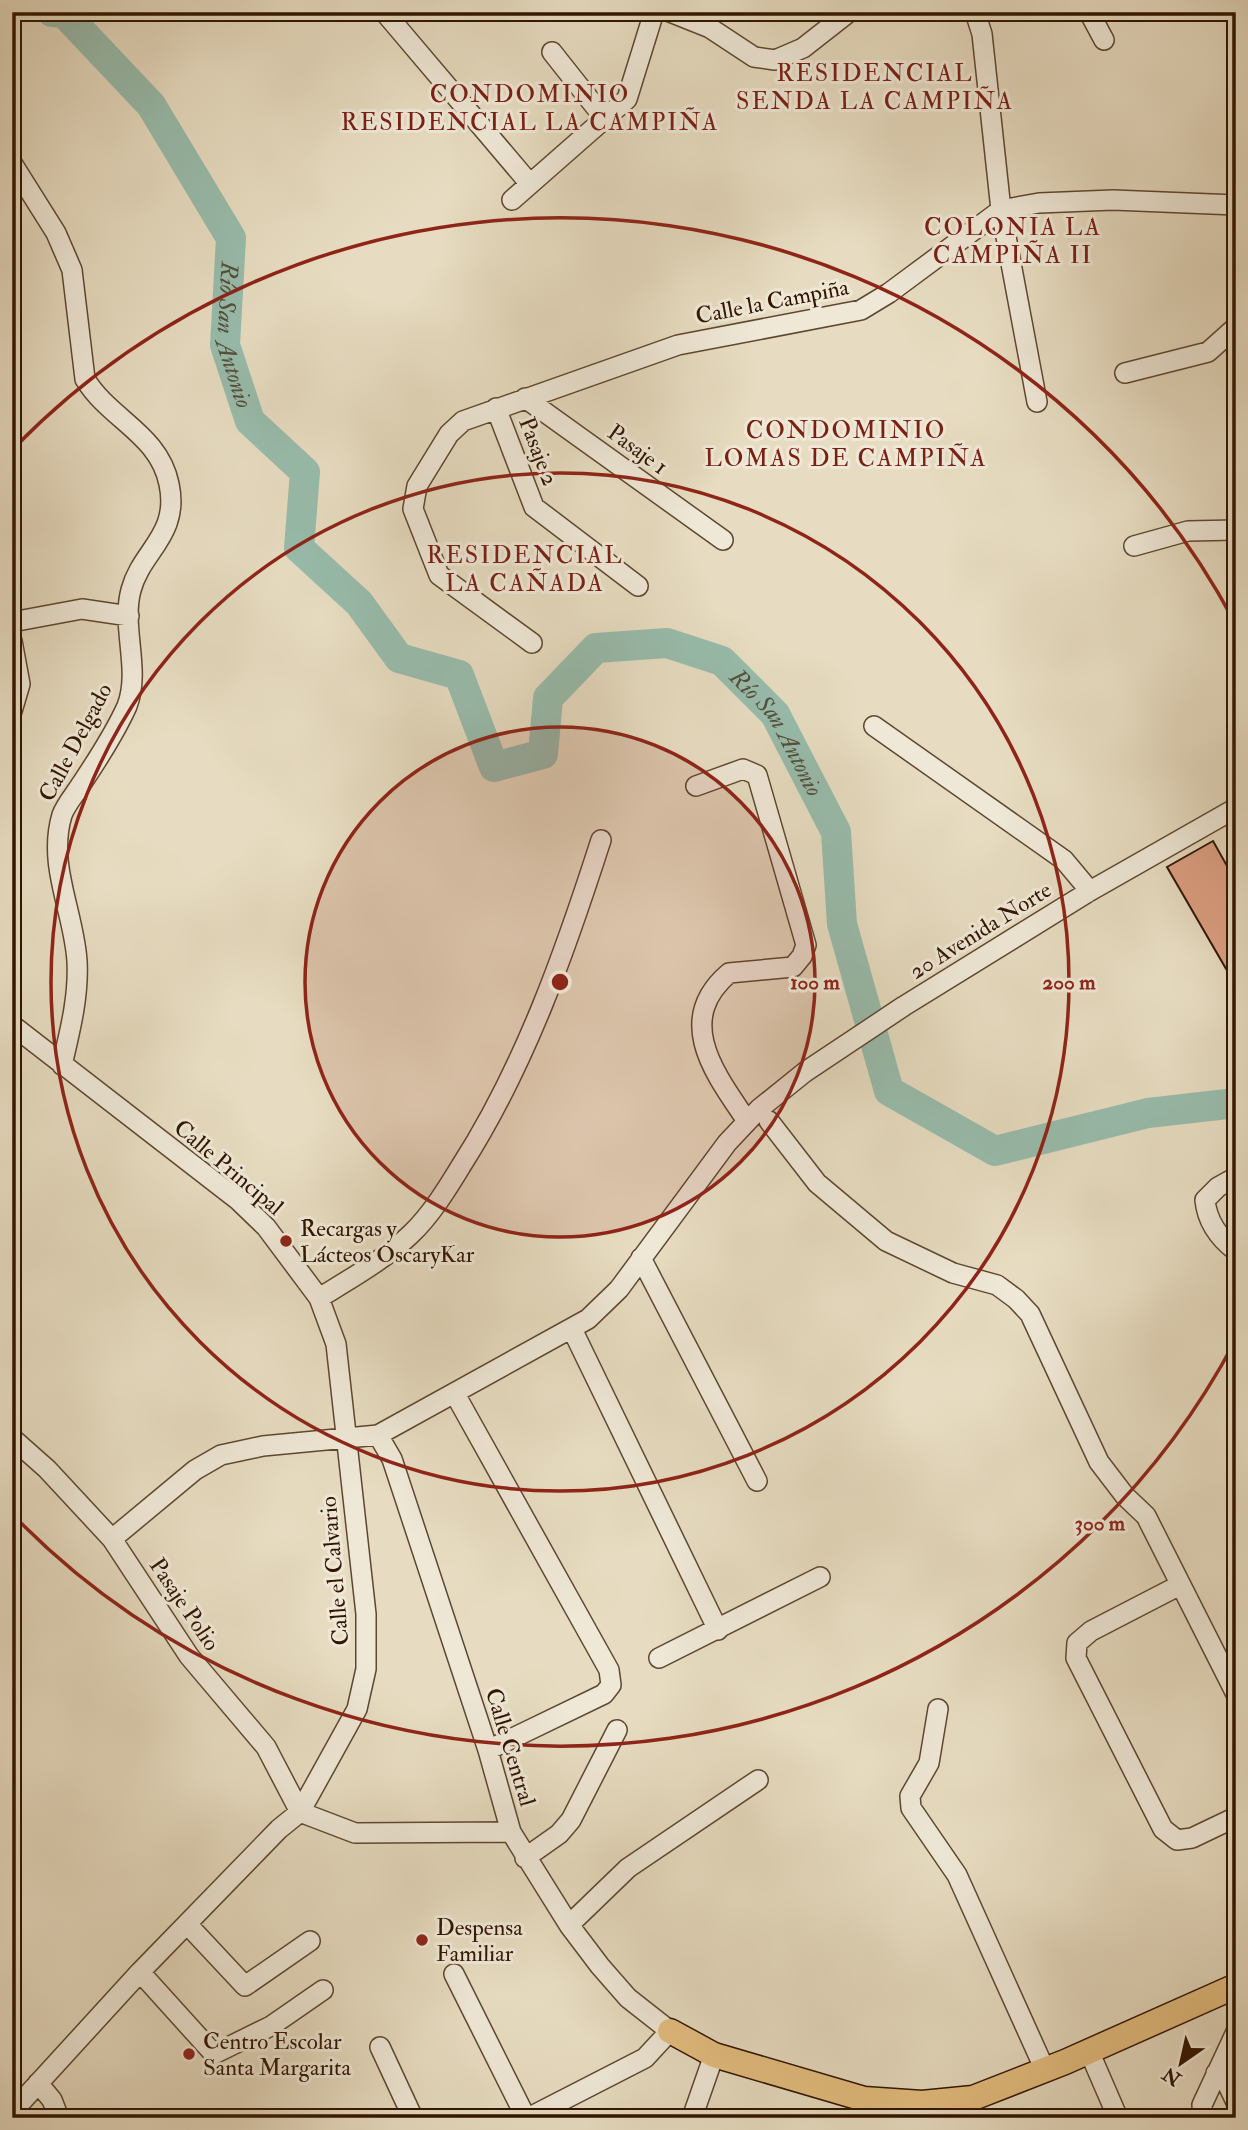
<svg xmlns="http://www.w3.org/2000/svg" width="1248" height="2130" font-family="'IM FELL Double Pica',serif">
<rect width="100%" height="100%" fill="#e7dcc1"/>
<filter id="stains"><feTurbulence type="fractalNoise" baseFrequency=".00286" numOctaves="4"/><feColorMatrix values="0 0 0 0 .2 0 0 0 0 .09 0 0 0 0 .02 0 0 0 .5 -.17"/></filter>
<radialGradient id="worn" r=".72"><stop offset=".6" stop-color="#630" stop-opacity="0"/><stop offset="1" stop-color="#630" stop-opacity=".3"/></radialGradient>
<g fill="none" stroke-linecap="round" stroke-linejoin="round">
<path stroke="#98bcac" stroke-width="30" id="s1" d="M 52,12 L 64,13 L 151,105 L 231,238 L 225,345 L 250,421 L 305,472 L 299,548 L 359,603 L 399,658 L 459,675 L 494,767 L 543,754 L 548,698 L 596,648 L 667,643 L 722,661 L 775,714 L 836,832 L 842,924 L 889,1091 L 995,1151 L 1148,1113 L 1236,1103"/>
</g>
<path fill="#dda083" stroke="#311500" stroke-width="2" d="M 1213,841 L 1227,866 L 1236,861 L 1236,986 L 1167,867 Z"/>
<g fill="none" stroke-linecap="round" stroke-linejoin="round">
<defs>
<path id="minor" d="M 670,12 L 710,28 L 754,57 L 775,60 L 803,48 L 849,12
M 975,12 L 982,34 L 1001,210 L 1037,402
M 1089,12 L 1104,40
M 1234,12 L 1236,16
M 386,14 L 530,184
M 552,52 L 605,119
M 12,163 L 56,233 L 72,270 L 85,379 C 109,419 159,434 169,484 C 180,535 141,551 131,590 C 121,627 141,670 127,706 C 115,733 98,759 82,783 C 76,793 66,804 62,815 C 47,865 74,912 77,961 C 79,996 70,1031 62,1065
M 512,200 L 627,99 L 654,12
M 1125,373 L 1208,352 L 1236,327
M 525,398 L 723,540
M 496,408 L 534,507 L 638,586
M 1134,546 L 1188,531 L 1236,530
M 12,622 L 82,609 L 129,616
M 12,641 L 20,684 L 12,711
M 532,643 L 439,575 L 413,509 L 417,486 L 449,434 L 463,421 L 678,345 L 861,310 L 889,293 L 1001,210 L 1039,203 L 1113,200 L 1236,205
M 874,726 L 1064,860 L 1090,891
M 696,786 L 743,769 L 757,775 L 806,945 L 802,956 L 793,967 L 729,973 C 673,1021 716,1075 747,1121
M 12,1025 L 238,1200 L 266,1227 L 319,1298 L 336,1344 L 366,1614 L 366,1669 L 357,1709 L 300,1812 L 279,1829 L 140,1972 L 12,2112
M 769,1121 L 817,1183 L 886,1241 L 953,1273 L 997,1285 L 1016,1299 L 1030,1314 L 1099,1462 L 1125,1496 L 1146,1516 L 1236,1694
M 1236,1177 L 1218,1187 L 1205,1200 C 1207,1221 1219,1238 1236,1251
M 641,1258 L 757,1481
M 319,1298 C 350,1279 384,1260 411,1234 C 431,1215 447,1189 461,1166 C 525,1066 565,952 601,840
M 572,1329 L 718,1630
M 455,1394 L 609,1670 L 611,1685 L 604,1694 L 488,1750
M 378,1435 L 392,1459 L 488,1750 L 511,1832 L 569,1925 L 600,1966 L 628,1998 L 670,2031 L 645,2058 L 528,2118
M 12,1438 L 47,1469 L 112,1539 L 189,1656 L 266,1747 L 300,1812
M 112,1539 L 195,1470 L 221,1455 L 263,1446 L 378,1435 L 588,1319 L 619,1289 L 727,1143 L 759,1109 L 805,1072 L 904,1006 L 1090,891 L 1236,808
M 1180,1585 L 1091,1631 L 1077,1643 L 1076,1658 L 1163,1829 L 1177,1840 L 1192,1838 L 1236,1817
M 659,1658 L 820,1577
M 938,1709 L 929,1763 L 910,1796 L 911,1808 L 957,1875 L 1045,2070
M 300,1812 L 355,1833 L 511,1832
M 525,1858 L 559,1834 L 571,1820 L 617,1730
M 187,1924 L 245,1986 L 310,1941
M 569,1925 L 628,1868 L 758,1780
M 140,1972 L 214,2054 L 271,2026 L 323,1990
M 454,1974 L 526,2118
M 380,2047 L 413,2118
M 1089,2051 L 1118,2118
M 1216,2073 L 1226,2081 L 1236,2102
M 38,2083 L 52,2100 L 59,2118
M 692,2118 L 714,2055
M 1203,2118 L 1202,2105 L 1236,2032"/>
<path id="major" d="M 670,2031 L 714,2055 L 864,2099 L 922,2103 L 973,2098 L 1065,2062 L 1236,1986"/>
</defs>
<use href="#minor" stroke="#5e4730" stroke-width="22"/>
<use href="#major" stroke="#311500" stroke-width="27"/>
<use href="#minor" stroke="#efe8d7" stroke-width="19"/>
<use href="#major" stroke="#e4be80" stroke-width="24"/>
</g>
<circle cx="560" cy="982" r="255" fill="#8f2418" fill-opacity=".12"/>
<g fill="none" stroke="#8f2418" stroke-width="3.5">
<circle cx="560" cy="982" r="255"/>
<circle cx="560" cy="982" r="509"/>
<path d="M1235 1341A764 764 0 0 1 15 1517M15 447A764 764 0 0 1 1235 623"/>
</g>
<g fill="#8f2418" stroke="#efe8d7" stroke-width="2.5">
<circle cx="286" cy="1241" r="7"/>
<circle cx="422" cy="1940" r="7"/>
<circle cx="189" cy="2054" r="7"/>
</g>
<g text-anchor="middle" stroke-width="6" stroke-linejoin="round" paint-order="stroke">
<g font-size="23" fill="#311500" stroke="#efe8d7">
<text transform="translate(772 301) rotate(-11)" y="8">Calle la Campiña</text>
<text transform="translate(638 449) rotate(36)" y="8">Pasaje 1</text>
<text transform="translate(539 451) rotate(69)" y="8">Pasaje 2</text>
<text transform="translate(75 742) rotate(-62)" y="8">Calle Delgado</text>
<text transform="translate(980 930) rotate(-32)" y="8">20 Avenida Norte</text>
<text transform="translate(229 1167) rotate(40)" y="8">Calle Principal</text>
<text transform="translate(334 1571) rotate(-95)" y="8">Calle el Calvario</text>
<text transform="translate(185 1604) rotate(56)" y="8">Pasaje Polio</text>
<text transform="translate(511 1747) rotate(73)" y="8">Calle Central</text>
</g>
<g font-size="23" fill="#311500" stroke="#efe8d7" text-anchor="start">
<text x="300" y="1236">Recargas y<tspan x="300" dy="26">Lácteos OscaryKar</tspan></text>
<text x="436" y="1935">Despensa<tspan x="436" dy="26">Familiar</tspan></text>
<text x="203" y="2049">Centro Escolar<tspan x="203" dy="26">Santa Margarita</tspan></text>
</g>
<g font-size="24" letter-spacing="2" fill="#7a1f14" stroke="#efe8d7">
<text x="875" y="81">RESIDENCIAL<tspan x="875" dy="28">SENDA LA CAMPIÑA</tspan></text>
<text x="530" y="102">CONDOMINIO<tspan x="530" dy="28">RESIDENCIAL LA CAMPIÑA</tspan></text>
<text x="1013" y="235">COLONIA LA<tspan x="1013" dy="28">CAMPIÑA II</tspan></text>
<text x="846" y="438">CONDOMINIO<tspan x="846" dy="28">LOMAS DE CAMPIÑA</tspan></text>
<text x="525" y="563">RESIDENCIAL<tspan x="525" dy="28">LA CAÑADA</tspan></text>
</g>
<g font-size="24" font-style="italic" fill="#554f3c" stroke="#efe8d7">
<text dy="8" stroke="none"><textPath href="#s1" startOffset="392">Río San Antonio</textPath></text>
<text dy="8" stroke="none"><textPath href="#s1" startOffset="1339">Río San Antonio</textPath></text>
</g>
</g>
<circle cx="560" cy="982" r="10" fill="#8f2418" stroke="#efe8d7" stroke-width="3.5"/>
<g font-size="21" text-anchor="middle" font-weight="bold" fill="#8f2418" stroke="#efe8d7" stroke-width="6" stroke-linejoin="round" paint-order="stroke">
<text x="815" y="989">100 m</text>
<text x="1069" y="989">200 m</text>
<text x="1100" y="1530">300 m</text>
</g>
<rect width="1248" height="2130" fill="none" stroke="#e7dcc1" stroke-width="42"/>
<rect x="14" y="14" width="1220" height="2102" fill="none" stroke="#311500" stroke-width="3.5"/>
<rect x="21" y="21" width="1206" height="2088" fill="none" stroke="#311500" stroke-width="2"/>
<g transform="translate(1181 2063) rotate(214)" stroke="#efe8d7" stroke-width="5" paint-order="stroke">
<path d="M0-5L12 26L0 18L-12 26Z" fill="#311500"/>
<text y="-10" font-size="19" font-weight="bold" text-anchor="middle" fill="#311500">N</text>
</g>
<rect width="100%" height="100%" filter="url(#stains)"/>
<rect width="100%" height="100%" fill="url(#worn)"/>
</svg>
